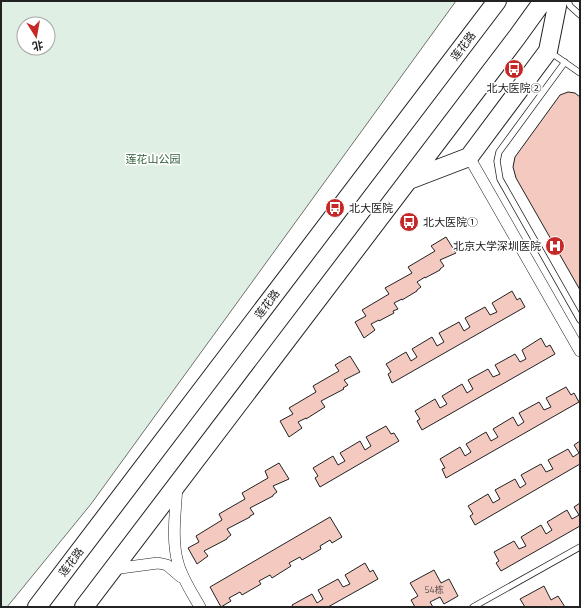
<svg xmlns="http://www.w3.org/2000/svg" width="581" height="608" font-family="'Titillium Web','Noto Sans SC',sans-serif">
<rect width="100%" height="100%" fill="#fff"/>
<path fill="#e0efe3" stroke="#6f6f6f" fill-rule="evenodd" d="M 1,1 L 456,1 L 91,504 L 7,607 L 1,607 ZM 24,24 L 48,24 L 48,48 L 24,48 Z"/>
<path fill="#f3c9c0" stroke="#222" d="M 568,92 L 575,93 L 580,97 L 580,290 L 516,178 L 513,167 L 515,157 L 560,95 Z
M 446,237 L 456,253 L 440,260 L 444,266 L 440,269 L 440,270 L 425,278 L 425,277 L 417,282 L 421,287 L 417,290 L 417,291 L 402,300 L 402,299 L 394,303 L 398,309 L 393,311 L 394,313 L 379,321 L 379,320 L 371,324 L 375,330 L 364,338 L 355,322 L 366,316 L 362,310 L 389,294 L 385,288 L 412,273 L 408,267 L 435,251 L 431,246 Z
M 512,291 L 517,300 L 520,298 L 525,307 L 392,383 L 388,374 L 391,372 L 386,364 L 406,352 L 411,361 L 417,357 L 412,349 L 432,337 L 437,346 L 444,342 L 439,333 L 459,322 L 464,331 L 470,327 L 465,318 L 485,307 L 490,315 L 497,312 L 492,303 Z
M 541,338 L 546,347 L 550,345 L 555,354 L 422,430 L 417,421 L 420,419 L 415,411 L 435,399 L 440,408 L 447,404 L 442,396 L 462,384 L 467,393 L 473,389 L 468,380 L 488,369 L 493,377 L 500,374 L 495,365 L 515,354 L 520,362 L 526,359 L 522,350 Z
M 350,356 L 360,372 L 344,380 L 348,385 L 343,388 L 344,389 L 321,401 L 325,407 L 306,419 L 306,418 L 298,422 L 302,428 L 289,437 L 280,421 L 293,414 L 289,408 L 316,392 L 313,386 L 339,371 L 335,365 Z
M 566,387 L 571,395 L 574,393 L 579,402 L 446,478 L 442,469 L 445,468 L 440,459 L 460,447 L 465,456 L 471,452 L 466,444 L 486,432 L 491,441 L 498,437 L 493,429 L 513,417 L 518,426 L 524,422 L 519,413 L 539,402 L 544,410 L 551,407 L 546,398 Z
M 386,426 L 391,434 L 394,433 L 399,441 L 320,487 L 315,478 L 318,476 L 313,468 L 333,456 L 338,465 L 345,461 L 340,453 L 360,441 L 365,450 L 371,446 L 366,437 Z
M 580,441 L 580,464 L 475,525 L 470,516 L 473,514 L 468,506 L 488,494 L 493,503 L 500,499 L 495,490 L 515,479 L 520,488 L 526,484 L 521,475 L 541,464 L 546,472 L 553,469 L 548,460 L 568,449 L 573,457 L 579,453 L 574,445 Z
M 279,463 L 289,479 L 273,486 L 277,492 L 273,495 L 273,496 L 250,508 L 254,514 L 250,516 L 250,517 L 227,529 L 231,535 L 227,538 L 227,539 L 204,551 L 208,556 L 197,564 L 188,548 L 199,542 L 196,536 L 222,520 L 219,514 L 245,499 L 242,493 L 268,478 L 265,471 Z
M 580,503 L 580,526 L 501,571 L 496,563 L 499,561 L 494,552 L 514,541 L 519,549 L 526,546 L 521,537 L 541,525 L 546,534 L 552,530 L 547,522 L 567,510 L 572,519 L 579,515 L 574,507 Z
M 330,517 L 342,537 L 332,543 L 330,540 L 320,546 L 321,549 L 302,560 L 300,557 L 289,563 L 291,566 L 272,578 L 270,575 L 259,581 L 261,584 L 242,595 L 240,592 L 229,598 L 231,601 L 221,607 L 210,587 Z
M 365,563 L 370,572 L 373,570 L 378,579 L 328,607 L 293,607 L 292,605 L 312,594 L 317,603 L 323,599 L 318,590 L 338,579 L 343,587 L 350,584 L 345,575 Z
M 434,570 L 441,583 L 449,579 L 458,596 L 444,604 L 440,597 L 430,602 L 433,607 L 415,607 L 411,600 L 418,596 L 410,583 Z
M 544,586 L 551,600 L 558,596 L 565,607 L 525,607 L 520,599 Z"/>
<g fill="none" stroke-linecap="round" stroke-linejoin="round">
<defs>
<path id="lane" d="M 568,1 L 570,6 L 580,15
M 550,52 L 580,73
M 565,62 L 499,152 L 497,161 L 500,179 L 580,320
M 473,607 L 580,547"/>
<path id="street" d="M 469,157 L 580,351
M 177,485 C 176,509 171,539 178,563 C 182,578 192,593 200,607
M 113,569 L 158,563 L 167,565 L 181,577"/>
<path id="primary" d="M 409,180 L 469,157 L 548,51 L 558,1
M 37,607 L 497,1
M 84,607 L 517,37 L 543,1"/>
</defs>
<use href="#lane" stroke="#222" stroke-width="7"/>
<use href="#street" stroke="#222" stroke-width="12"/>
<use href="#primary" stroke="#222" stroke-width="20"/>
<use href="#lane" stroke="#fff" stroke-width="5.5"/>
<use href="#street" stroke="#fff" stroke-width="11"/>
<use href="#primary" stroke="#fff" stroke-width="18"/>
</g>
<defs>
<symbol id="bus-disc" viewBox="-11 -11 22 22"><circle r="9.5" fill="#c62828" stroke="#fff"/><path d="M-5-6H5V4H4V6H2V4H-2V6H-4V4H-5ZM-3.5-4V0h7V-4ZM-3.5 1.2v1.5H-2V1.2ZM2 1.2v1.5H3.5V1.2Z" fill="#fff"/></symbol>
<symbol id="hospital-disc" viewBox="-11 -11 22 22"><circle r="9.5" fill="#c62828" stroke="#fff"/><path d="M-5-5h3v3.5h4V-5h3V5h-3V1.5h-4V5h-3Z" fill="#fff"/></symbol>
</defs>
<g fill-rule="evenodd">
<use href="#bus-disc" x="503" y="58" width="22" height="22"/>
<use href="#bus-disc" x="324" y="197" width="22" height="22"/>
<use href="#bus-disc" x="398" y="211" width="22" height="22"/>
<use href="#hospital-disc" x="544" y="235" width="22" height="22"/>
</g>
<g text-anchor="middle" stroke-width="3" stroke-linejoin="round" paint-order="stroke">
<g font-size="9" fill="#564c4a">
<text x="434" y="593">54栋</text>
</g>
<g font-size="11" fill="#222" stroke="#fff">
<text transform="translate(463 46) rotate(-53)" y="4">莲花路</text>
<text transform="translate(267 304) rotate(-53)" y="4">莲花路</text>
<text transform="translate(71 562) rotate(-53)" y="4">莲花路</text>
</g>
<g font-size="11" fill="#222" stroke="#fff" text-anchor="start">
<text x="514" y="92" text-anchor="middle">北大医院②</text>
<text x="349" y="212">北大医院</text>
<text x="423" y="226">北大医院①</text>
<text x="541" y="250" text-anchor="end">北京大学深圳医院</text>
</g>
<g font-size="11" fill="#2f5e38" stroke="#fff">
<text x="153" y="163">莲花山公园</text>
</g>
</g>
<rect width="581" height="608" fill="none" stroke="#222222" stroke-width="4"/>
<g transform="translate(36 36) rotate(169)"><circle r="19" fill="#ffffff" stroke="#a7a7a7"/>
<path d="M0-3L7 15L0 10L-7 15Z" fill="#c62828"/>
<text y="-6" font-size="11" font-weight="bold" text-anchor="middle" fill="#222222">北</text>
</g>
</svg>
